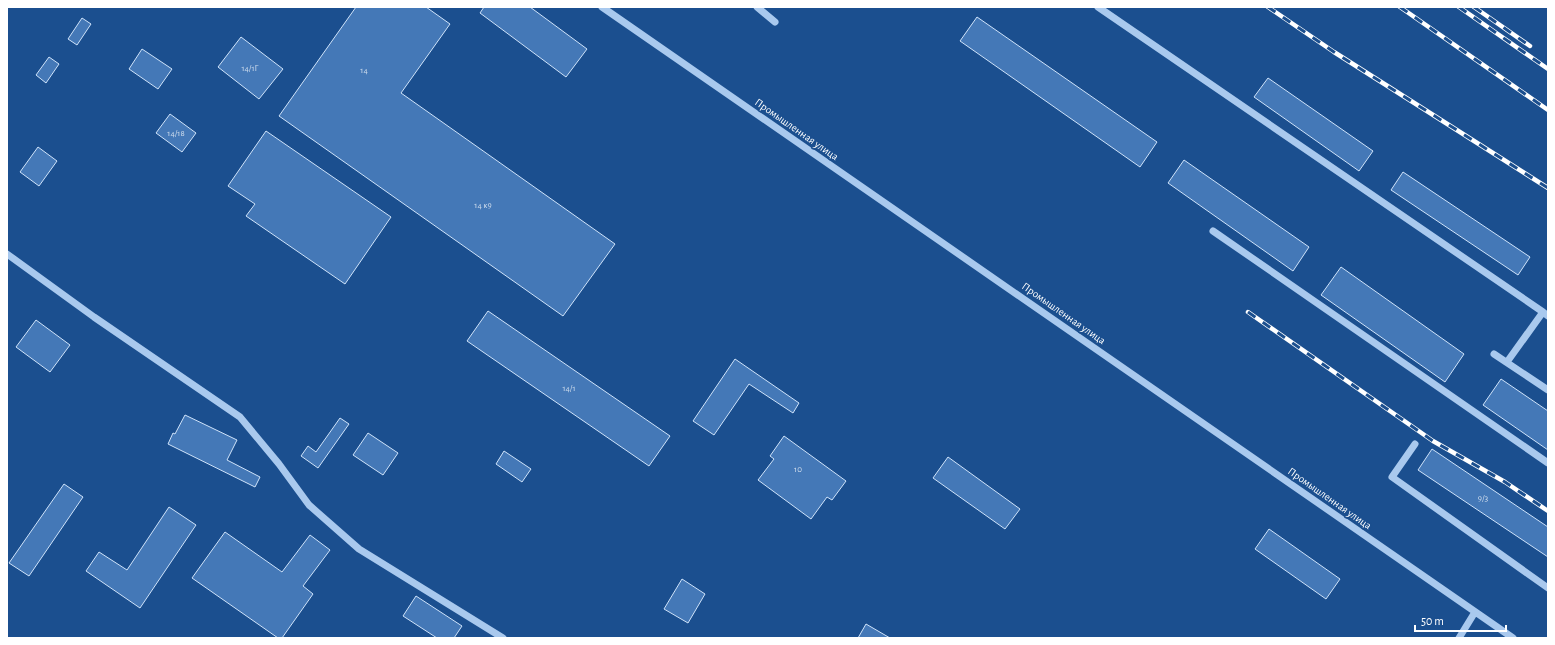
<svg xmlns="http://www.w3.org/2000/svg" width="1555" height="645" font-family="'Alegreya Sans',sans-serif">
<rect width="100%" height="100%" fill="#1b4f8f"/>
<path fill="#4478b7" stroke="#cfe3fa" d="M 356,7 L 426,7 L 450,24 L 401,93 L 615,244 L 563,316 L 279,116 Z
M 484,7 L 530,7 L 587,49 L 566,77 L 480,13 Z
M 977,17 L 1157,142 L 1140,167 L 960,41 Z
M 82,18 L 91,24 L 77,45 L 68,39 Z
M 241,37 L 283,69 L 259,99 L 218,67 Z
M 142,49 L 172,69 L 158,89 L 129,69 Z
M 49,57 L 59,64 L 46,83 L 36,75 Z
M 1268,78 L 1373,151 L 1359,171 L 1254,97 Z
M 170,114 L 196,133 L 182,152 L 156,133 Z
M 266,131 L 391,217 L 345,284 L 246,216 L 255,204 L 228,186 Z
M 38,147 L 57,161 L 39,186 L 20,172 Z
M 1184,160 L 1309,247 L 1293,271 L 1168,183 Z
M 1403,172 L 1530,257 L 1518,275 L 1391,190 Z
M 1341,267 L 1464,354 L 1445,382 L 1321,295 Z
M 488,311 L 670,436 L 649,466 L 467,341 Z
M 36,320 L 70,345 L 50,372 L 16,347 Z
M 735,359 L 799,403 L 793,413 L 749,384 L 714,435 L 693,421 Z
M 1501,379 L 1548,411 L 1548,450 L 1483,405 Z
M 185,415 L 237,440 L 227,460 L 260,477 L 255,487 L 168,444 L 173,433 L 175,434 Z
M 340,418 L 349,424 L 318,468 L 301,456 L 308,446 L 316,452 Z
M 368,433 L 398,453 L 383,475 L 353,455 Z
M 784,436 L 846,481 L 832,500 L 827,497 L 811,519 L 758,480 L 774,459 L 770,456 Z
M 1432,449 L 1548,527 L 1548,557 L 1418,470 Z
M 504,451 L 531,469 L 522,482 L 496,464 Z
M 948,457 L 1020,509 L 1005,529 L 933,478 Z
M 64,484 L 83,497 L 29,576 L 9,563 Z
M 169,507 L 196,525 L 140,608 L 86,571 L 99,552 L 127,570 Z
M 1269,529 L 1340,579 L 1326,599 L 1255,549 Z
M 225,532 L 282,572 L 310,535 L 330,550 L 303,586 L 313,594 L 282,638 L 278,638 L 192,578 Z
M 682,579 L 705,594 L 688,623 L 664,609 Z
M 416,596 L 462,626 L 454,638 L 437,638 L 403,616 Z
M 866,624 L 890,638 L 858,638 Z"/>
<g fill="none" stroke-linecap="round" stroke-linejoin="round">
<path stroke="#a9c9ee" stroke-width="7" d="M 602,7 L 1513,638
M 757,7 L 775,22
M 1098,7 L 1543,312
M 1213,231 L 1548,463
M 7,254 L 94,317 L 240,417 L 279,464 L 309,505 L 359,549 L 503,638
M 1494,354 L 1548,390
M 1507,362 L 1543,312 L 1548,316
M 1415,444 L 1392,477 L 1548,588
M 1459,638 L 1475,612"/>
<defs>
<path id="rail" d="M 1268,7 L 1334,52 L 1548,188
M 1400,7 L 1548,110
M 1459,7 L 1548,69
M 1474,7 L 1530,46
M 1248,312 L 1433,441 L 1505,482 L 1548,511"/>
</defs>
<use href="#rail" stroke="#fff" stroke-width="4.5"/>
<use href="#rail" stroke="#1b4f8f" stroke-width="3" stroke-dasharray="9" stroke-linecap="butt"/>
</g>
<g text-anchor="middle" stroke-width="3.5" stroke-linejoin="round" paint-order="stroke">
<g font-size="9" fill="#d0dded">
<text x="250" y="71">14/1Г</text>
<text x="364" y="73">14</text>
<text x="176" y="136">14/18</text>
<text x="483" y="208">14 к9</text>
<text x="569" y="391">14/1</text>
<text x="798" y="472">10</text>
<text x="1483" y="501">9/3</text>
</g>
<g font-size="11" fill="#fff" stroke="#1b4f8f">
<text transform="translate(797 129) rotate(35)" y="4">Промышленная улица</text>
<text transform="translate(1064 313) rotate(35)" y="4">Промышленная улица</text>
<text transform="translate(1330 498) rotate(35)" y="4">Промышленная улица</text>
</g>
</g>
<rect width="1555" height="645" fill="none" stroke="#ffffff" stroke-width="16"/>
<path d="M1415 625v6h91v-6" fill="none" stroke="#ffffff" stroke-width="2"/>
<text x="1421" y="625" font-size="12" fill="#ffffff" stroke="#1b4f8f" stroke-width="3" paint-order="stroke">50 m</text>
</svg>
